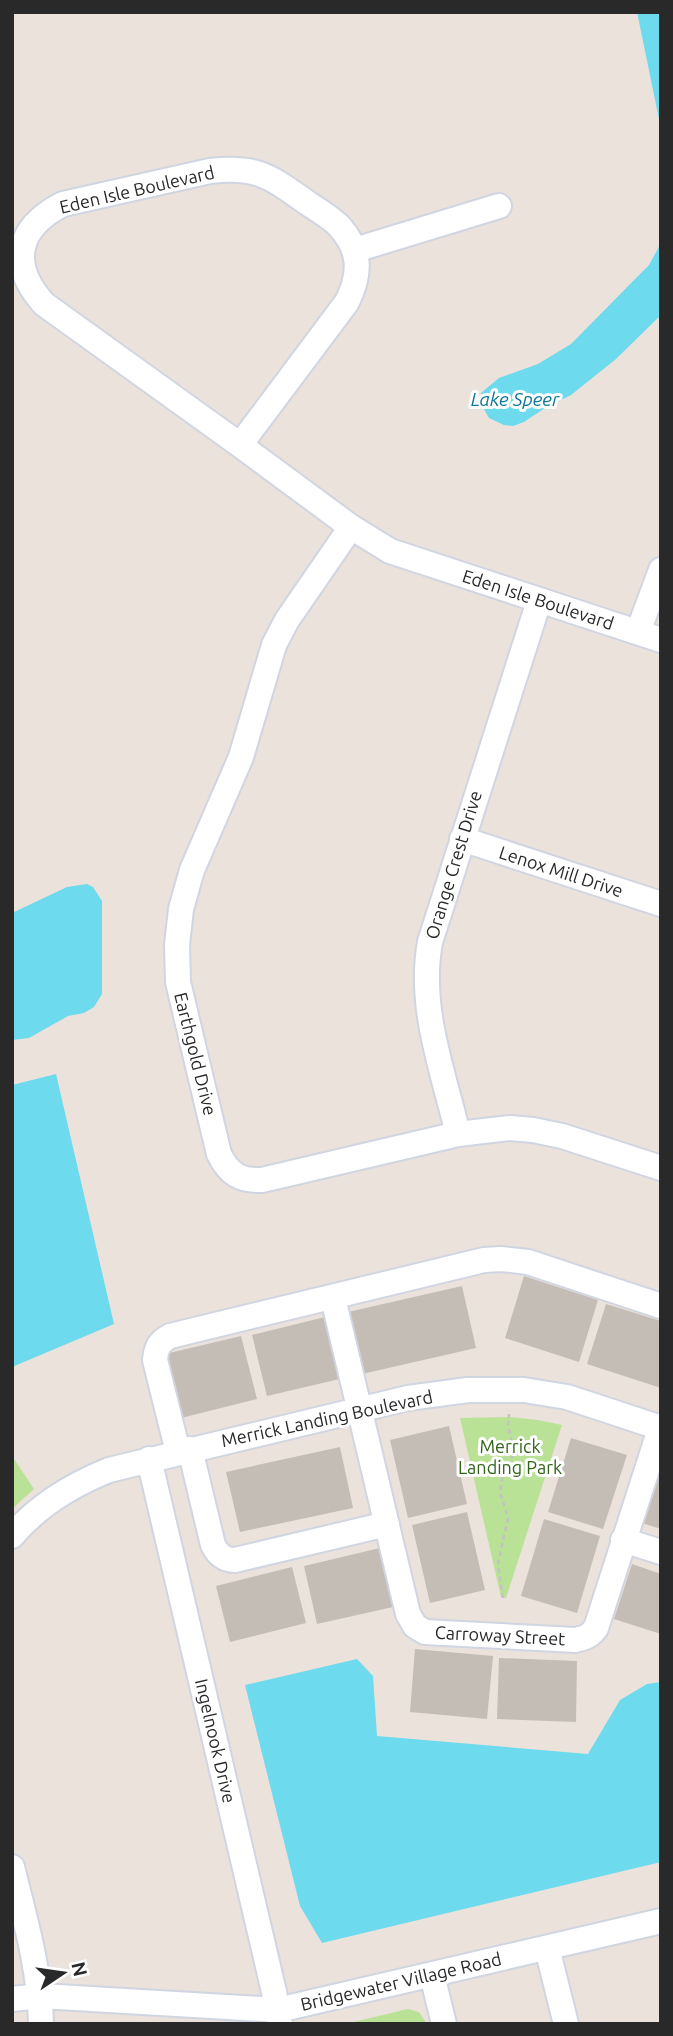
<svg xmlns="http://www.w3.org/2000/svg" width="673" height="2036" font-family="Ubuntu,sans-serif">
<rect width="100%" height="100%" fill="#ebe2db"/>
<path fill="#b9e297" d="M 509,1417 L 538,1420 L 562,1425 L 506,1598 L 501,1597 L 460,1418 Z
M 12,1456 L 34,1489 L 12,1509 Z
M 408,2009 L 419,2012 L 427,2024 L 345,2024 Z"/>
<path fill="#6ddaee" d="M 637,12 L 661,12 L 661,129 Z
M 661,243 L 661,315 L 616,359 L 571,395 L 545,408 L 524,422 L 513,426 L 504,425 L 489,418 L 480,402 L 481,393 L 499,378 L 538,364 L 571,344 L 649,265 Z
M 87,884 L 93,887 L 102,901 L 102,994 L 94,1007 L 84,1013 L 68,1016 L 29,1038 L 12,1040 L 12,913 L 67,887 Z
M 56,1074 L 114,1324 L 12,1367 L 12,1085 Z
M 357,1659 L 373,1676 L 377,1736 L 588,1754 L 620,1700 L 647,1684 L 661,1682 L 661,1862 L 322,1943 L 300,1906 L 245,1685 Z"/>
<path fill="#c4bdb6" d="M 524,1276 L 598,1300 L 579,1362 L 505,1338 Z
M 462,1286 L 476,1348 L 362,1374 L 348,1312 Z
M 606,1304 L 661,1321 L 661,1388 L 587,1364 Z
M 329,1316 L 344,1378 L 267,1396 L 252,1335 Z
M 241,1336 L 257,1399 L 181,1418 L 165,1354 Z
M 449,1426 L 467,1504 L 408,1518 L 390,1440 Z
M 571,1438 L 627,1455 L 603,1529 L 548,1512 Z
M 340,1447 L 353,1508 L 240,1532 L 226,1472 Z
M 661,1464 L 661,1529 L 642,1523 Z
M 467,1512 L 485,1590 L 430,1603 L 412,1525 Z
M 544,1519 L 600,1536 L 577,1613 L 521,1596 Z
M 380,1548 L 393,1607 L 317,1624 L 304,1566 Z
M 632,1564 L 661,1574 L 661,1634 L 614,1619 Z
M 292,1567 L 306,1623 L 230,1642 L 216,1586 Z
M 415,1649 L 493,1656 L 487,1719 L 410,1712 Z
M 499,1658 L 577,1661 L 576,1722 L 497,1719 Z"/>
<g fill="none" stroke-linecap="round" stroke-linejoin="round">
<defs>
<path id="minor" d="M 355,250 L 499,206
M 240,445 L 347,302 C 361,274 361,251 340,227 C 332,218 319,211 309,204 C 271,178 259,165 210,171 L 63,204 C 16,228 9,265 44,304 L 240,445 L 351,527 L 390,551 L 661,640
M 351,527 L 287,620 L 274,645 L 241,757 L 192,870 L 181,909 L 177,945 L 178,982 L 219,1154 C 229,1174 240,1181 262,1180 L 458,1134 L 510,1128 L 533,1130 L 562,1136 L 661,1168
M 638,632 L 661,570
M 462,839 L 661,904
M 458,1134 C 443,1071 418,1007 430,942 L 539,601
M 333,1298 L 408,1614 L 415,1626 L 425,1632 L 575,1640 C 585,1638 590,1636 596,1628 L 661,1426
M 190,1449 L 213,1545 C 218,1555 224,1560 235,1560 L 387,1524
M 178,1452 L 155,1360 C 156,1348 159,1342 170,1336 L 484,1260 L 501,1259 L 528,1262 L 661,1306
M 149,1459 L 274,1992 L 280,2024
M 12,1536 C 38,1505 72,1485 109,1470 L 408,1398 L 468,1390 L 524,1390 L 567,1397 L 661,1428
M 623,1540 L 661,1552
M 12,1867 C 25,1919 40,1970 41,2024
M 547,1948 L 566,2024
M 432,1975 L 444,2024
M 12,1999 L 41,1996 L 278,2010 L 661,1921"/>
</defs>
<use href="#minor" stroke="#d0d5e2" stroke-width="28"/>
<path stroke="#c3c3c3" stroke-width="2.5" stroke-dasharray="5 3.5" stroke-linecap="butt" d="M 503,1598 L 498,1564 L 508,1518 L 500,1492 L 503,1475 L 514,1452 L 508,1425 L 509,1414"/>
<use href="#minor" stroke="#fff" stroke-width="24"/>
</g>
<g text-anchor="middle" stroke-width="6" stroke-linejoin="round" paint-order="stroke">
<g font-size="18" fill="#292929" stroke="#fff">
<text transform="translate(137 190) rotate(-13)" y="6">Eden Isle Boulevard</text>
<text transform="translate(538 600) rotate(18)" y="6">Eden Isle Boulevard</text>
<text transform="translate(454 865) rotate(-73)" y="6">Orange Crest Drive</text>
<text transform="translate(561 872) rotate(18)" y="6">Lenox Mill Drive</text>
<text transform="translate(195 1054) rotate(76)" y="6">Earthgold Drive</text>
<text transform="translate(327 1419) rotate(-12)" y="6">Merrick Landing Boulevard</text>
<text transform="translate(500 1636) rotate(3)" y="6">Carroway Street</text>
<text transform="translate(215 1741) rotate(77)" y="6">Ingelnook Drive</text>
<text transform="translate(401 1982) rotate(-13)" y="6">Bridgewater Village Road</text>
</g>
<g font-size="18" fill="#32651a" stroke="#fff">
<text x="510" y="1453">Merrick<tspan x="510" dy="21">Landing Park</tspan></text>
</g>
<g font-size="19" font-style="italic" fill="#0e7898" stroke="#fff">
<text x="515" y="406">Lake Speer</text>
</g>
</g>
<rect width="673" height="2036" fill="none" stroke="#292929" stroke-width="28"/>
<g transform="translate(63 1973) rotate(77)" stroke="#ffffff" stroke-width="5" paint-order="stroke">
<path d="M0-5L12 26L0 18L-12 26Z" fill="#292929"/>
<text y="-10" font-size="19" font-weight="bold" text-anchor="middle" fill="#292929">N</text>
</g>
</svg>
